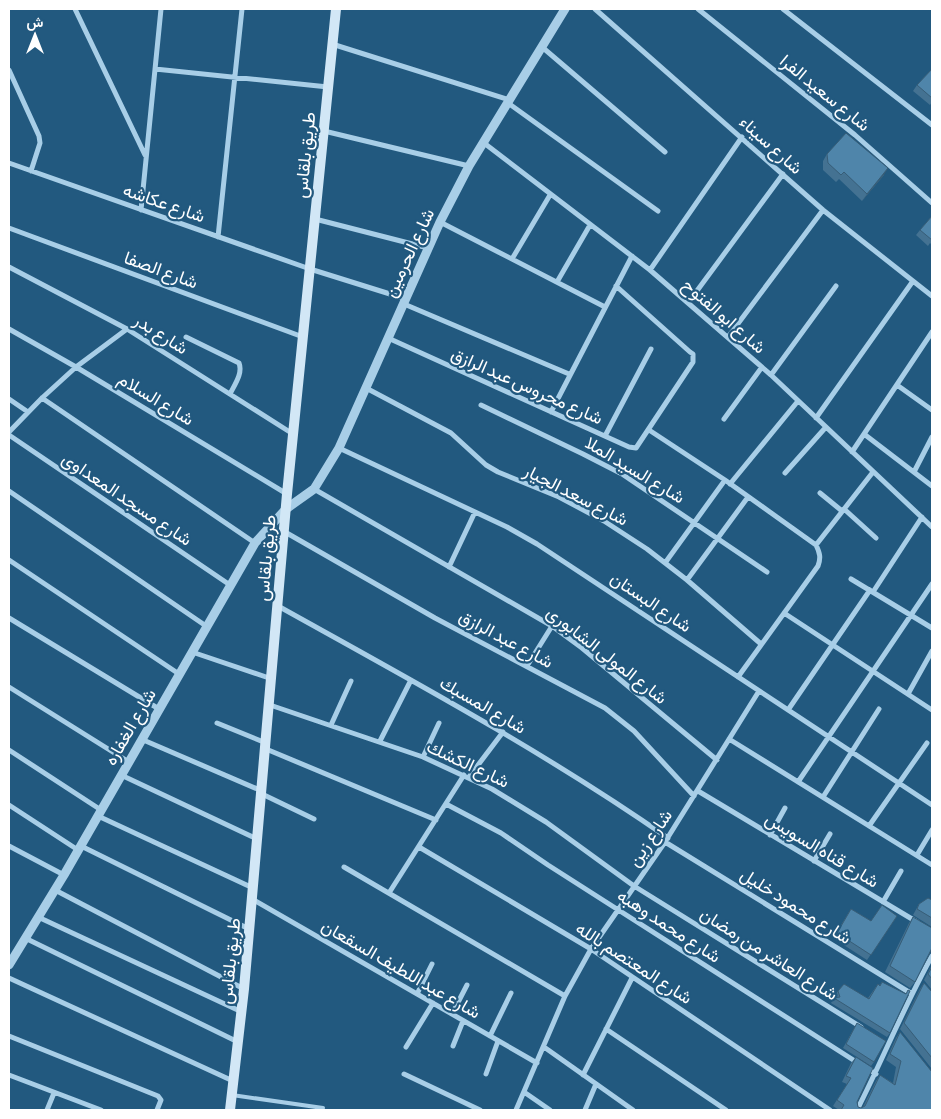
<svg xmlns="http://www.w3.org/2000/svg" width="941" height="1119" font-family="'Asap Condensed',Vazirmatn,sans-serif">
<rect width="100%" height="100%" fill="#22597f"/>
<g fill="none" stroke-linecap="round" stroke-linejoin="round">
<path stroke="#a8cee7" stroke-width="4" d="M 232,1095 L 323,1108"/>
<path stroke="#a8cee7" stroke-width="5" d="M 75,9 L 145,155
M 595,9 L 823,210 L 932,296
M 698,9 L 855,135 L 932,203
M 783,9 L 932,125
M 332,44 L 510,100
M 542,47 L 665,152
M 155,69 L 328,87
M 9,70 L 39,136 L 40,143 L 31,171
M 508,103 L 658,211
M 324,131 L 469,166
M 484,143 L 650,270 L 688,303 L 771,375 L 932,527
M 9,163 L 310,269 L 406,299
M 141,210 L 161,9
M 315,219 L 428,248
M 440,222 L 605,307
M 9,228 L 303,337
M 218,237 L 242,9
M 512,259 L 550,195
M 9,267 L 127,329 L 293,434
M 650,270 L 742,137
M 557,282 L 590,225
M 688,303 L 783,174
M 404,304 L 569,374
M 9,329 L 76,367 L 287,494
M 186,337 L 239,363 C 243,373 235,384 230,394
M 728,337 L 823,210
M 388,338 L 629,447 L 636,448 L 693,362 L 693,354 L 690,352 L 616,286
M 771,375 L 836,286
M 897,385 L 932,410
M 366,388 L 451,433 L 486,465 L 498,472 L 559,497 L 604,521 L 647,549 L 687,580 L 761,644
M 42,398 L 255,543
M 9,399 L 28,412
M 481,405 L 583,454 L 622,474 L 767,572
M 551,412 L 632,256
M 816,418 L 913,281
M 724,419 L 762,367
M 649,430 L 725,480 L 816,545 C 820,553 821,558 818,566 L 738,677
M 9,432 L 42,398 L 76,367 L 127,329
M 864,434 L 932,486
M 9,435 L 230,585
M 605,436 L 651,349
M 339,448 L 507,527 L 537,544 L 932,805
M 852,452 L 932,332
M 914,472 L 932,437
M 785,473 L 826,427
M 730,484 L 798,401
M 314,489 L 552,626 L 582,648 L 717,760
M 9,491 L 206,626
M 820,493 L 842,511
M 844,509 L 876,538
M 285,532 L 435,618 L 605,708 L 634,731 L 694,796
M 816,545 L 873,472
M 9,560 L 179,674
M 665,563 L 725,480
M 449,567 L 475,512
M 851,579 L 932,628
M 687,580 L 748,497
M 873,592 L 922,517
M 278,606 C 411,680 543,751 668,838
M 784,613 L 932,710
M 9,618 L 159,709
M 192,652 L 272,679
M 527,666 L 552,626
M 9,687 L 129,762
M 908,694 L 932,651
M 270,705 L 423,757 L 492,789 L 546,822 L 634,886 L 861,1027
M 788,710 L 870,590
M 217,723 L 266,743
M 331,725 L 351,681
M 141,739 L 262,791
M 729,739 L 932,865
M 380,741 L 411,680
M 266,749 L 436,820
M 9,750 L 101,810
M 423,757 L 439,723
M 121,775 L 257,839
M 469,777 L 503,732
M 798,782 L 932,584
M 698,791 L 917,922
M 262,794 L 314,819
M 823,797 L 879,709
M 446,804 L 501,833 L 548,865 L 858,1063
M 9,805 L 78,850
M 98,816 L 253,888
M 869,826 L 927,743
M 770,835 L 785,808
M 665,842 L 912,994
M 9,846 L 64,875
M 81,846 L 249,929
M 419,847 L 591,949 L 830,1110
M 917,855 L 932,830
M 814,861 L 830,834
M 344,867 L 565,996
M 55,890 L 244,989
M 389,893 L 464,775
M 252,899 L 537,1063
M 883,902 L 901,871
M 38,917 L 242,1012
M 25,938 L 238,1042
M 9,978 L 233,1081
M 417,994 L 432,964
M 452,1014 L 467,985
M 606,1029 L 726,1110
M 9,1036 L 158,1096 L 161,1100 L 157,1110
M 490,1036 L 511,993
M 453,1046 L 463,1021
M 406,1047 L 433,1003
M 544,1047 L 633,1110
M 868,1069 L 876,1074
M 404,1074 L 480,1110
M 486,1074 L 498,1041
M 9,1075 L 101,1110
M 583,1075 L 632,978
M 524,1092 L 550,1110
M 47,1110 L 54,1093
M 516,1110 L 565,996 L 591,949 L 665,842 L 759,691
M 585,1110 L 596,1084
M 857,1110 C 883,1059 904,1006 932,956"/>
<path stroke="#a8cee7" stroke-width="9" d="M 9,965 L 64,875 L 255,543 L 286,509 L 314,489 L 339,448 L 440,222 L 469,166 L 565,9"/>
<path stroke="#d2e7f6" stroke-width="10" d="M 230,1110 L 244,989 L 287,494 L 336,9"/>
</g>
<path fill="#447292" d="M 932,69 L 932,102 L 930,105 L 913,91 L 917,85 Z
M 827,154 L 884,175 L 862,201 L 839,179 L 836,182 L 823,170 L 823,161 Z
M 932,216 L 932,245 L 930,243 L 928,246 L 916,235 L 920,230 Z
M 932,900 L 932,927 L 913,915 L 919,904 Z
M 851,909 L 871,921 L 897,916 L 867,960 L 833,938 Z
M 913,917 L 930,953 L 915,982 L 910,988 L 885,972 L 909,923 Z
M 932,965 L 932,990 L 924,980 Z
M 882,982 L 890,1033 L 887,1037 L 831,1003 L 834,998 L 836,998 L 835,996 L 838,991 L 868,998 L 878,984 L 880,985 Z
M 924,983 L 932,992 L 932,1069 L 900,1029 L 920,989 Z
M 857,1023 L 874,1062 L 871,1066 L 843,1048 Z
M 900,1032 L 932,1110 L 839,1110 L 833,1106 L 847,1084 L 842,1082 L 851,1063 L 856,1057 L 858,1107 L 861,1108 L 863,1107 L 876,1081 L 880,1075 L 893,1083 L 896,1067 L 886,1060 L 896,1038 Z"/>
<path fill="#375d77" d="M 888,168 L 884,175 L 862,201 L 867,194 Z"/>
<path fill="#4f85aa" stroke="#375d77" d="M 932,69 L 932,98 L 917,85 Z
M 846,133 L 888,168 L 867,194 L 844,172 L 841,175 L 828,163 L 827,154 Z
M 932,216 L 932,240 L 920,230 Z
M 928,898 L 932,900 L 932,918 L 917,909 L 919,904 Z
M 882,905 L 897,916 L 871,955 L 837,933 L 851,909 L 871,921 Z
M 913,917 L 932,928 L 932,948 L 915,982 L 890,966 Z
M 932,967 L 932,979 L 928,974 Z
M 882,982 L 906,994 L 908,990 L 910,991 L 890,1033 L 834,998 L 840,997 L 838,991 L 844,984 L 869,999 L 878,984 L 880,986 Z
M 924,983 L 932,992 L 932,1058 L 904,1023 Z
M 857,1023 L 886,1041 L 874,1062 L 846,1044 Z
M 900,1032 L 932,1072 L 932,1110 L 841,1110 L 844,1105 L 837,1100 L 851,1078 L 846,1076 L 856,1057 L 873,1068 L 857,1102 L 858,1107 L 861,1108 L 865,1106 L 880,1075 L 895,1085 L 901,1061 L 890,1054 Z"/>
<g text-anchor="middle" stroke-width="4.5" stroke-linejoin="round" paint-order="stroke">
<g font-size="18" fill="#fff" stroke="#22597f">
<text transform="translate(825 93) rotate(39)" y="6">شارع سعيد الفرا</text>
<text transform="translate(771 145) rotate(42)" y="6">شارع سيناء</text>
<text transform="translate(305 155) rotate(-84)" y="6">طريق بلقاس</text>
<text transform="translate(164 203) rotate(19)" y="6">شارع عكاشه</text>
<text transform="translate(409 253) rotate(-65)" y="6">شارع الحرمين</text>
<text transform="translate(161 270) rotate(20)" y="6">شارع الصفا</text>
<text transform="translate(724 316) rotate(41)" y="6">شارع ابو الفتوح</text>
<text transform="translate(161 334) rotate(32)" y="6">شارع بدر</text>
<text transform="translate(527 386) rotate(24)" y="6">شارع محروس عبد الرازق</text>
<text transform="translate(156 399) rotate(31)" y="6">شارع السلام</text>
<text transform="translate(635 470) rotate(31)" y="6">شارع السيد الملا</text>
<text transform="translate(576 495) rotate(27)" y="6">شارع سعد الجيار</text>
<text transform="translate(127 499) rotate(34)" y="6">شارع مسجد المعداوى</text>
<text transform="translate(266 558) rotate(-85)" y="6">طريق بلقاس</text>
<text transform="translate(651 602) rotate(34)" y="6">شارع البستان</text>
<text transform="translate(506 639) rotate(28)" y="6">شارع عبد الرازق</text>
<text transform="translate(607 655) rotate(38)" y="6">شارع المولى الشابورى</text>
<text transform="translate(483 705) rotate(30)" y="6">شارع المسبك</text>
<text transform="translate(130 727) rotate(-60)" y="6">شارع الغفاره</text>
<text transform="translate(468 764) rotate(25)" y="6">شارع الكشك</text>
<text transform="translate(650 838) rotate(-56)" y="6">شارع زين</text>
<text transform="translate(822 850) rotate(31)" y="6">شارع قناه السويس</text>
<text transform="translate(796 906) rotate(32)" y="6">شارع محمود خليل</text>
<text transform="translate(669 926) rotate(33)" y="6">شارع محمد وهبه</text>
<text transform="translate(769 954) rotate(32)" y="6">شارع العاشر من رمضان</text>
<text transform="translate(230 961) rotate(-84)" y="6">طريق بلقاس</text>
<text transform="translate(634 963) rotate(33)" y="6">شارع المعتصم بالله</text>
<text transform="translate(401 969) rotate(30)" y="6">شارع عبد اللطيف السقعان</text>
</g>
</g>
<rect width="941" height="1119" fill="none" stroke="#ffffff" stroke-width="20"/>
<g transform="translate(35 35)" stroke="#22597f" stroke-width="4" paint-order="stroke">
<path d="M0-4L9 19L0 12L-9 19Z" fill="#ffffff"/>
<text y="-8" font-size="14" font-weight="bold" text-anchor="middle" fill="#ffffff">ش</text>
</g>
</svg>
